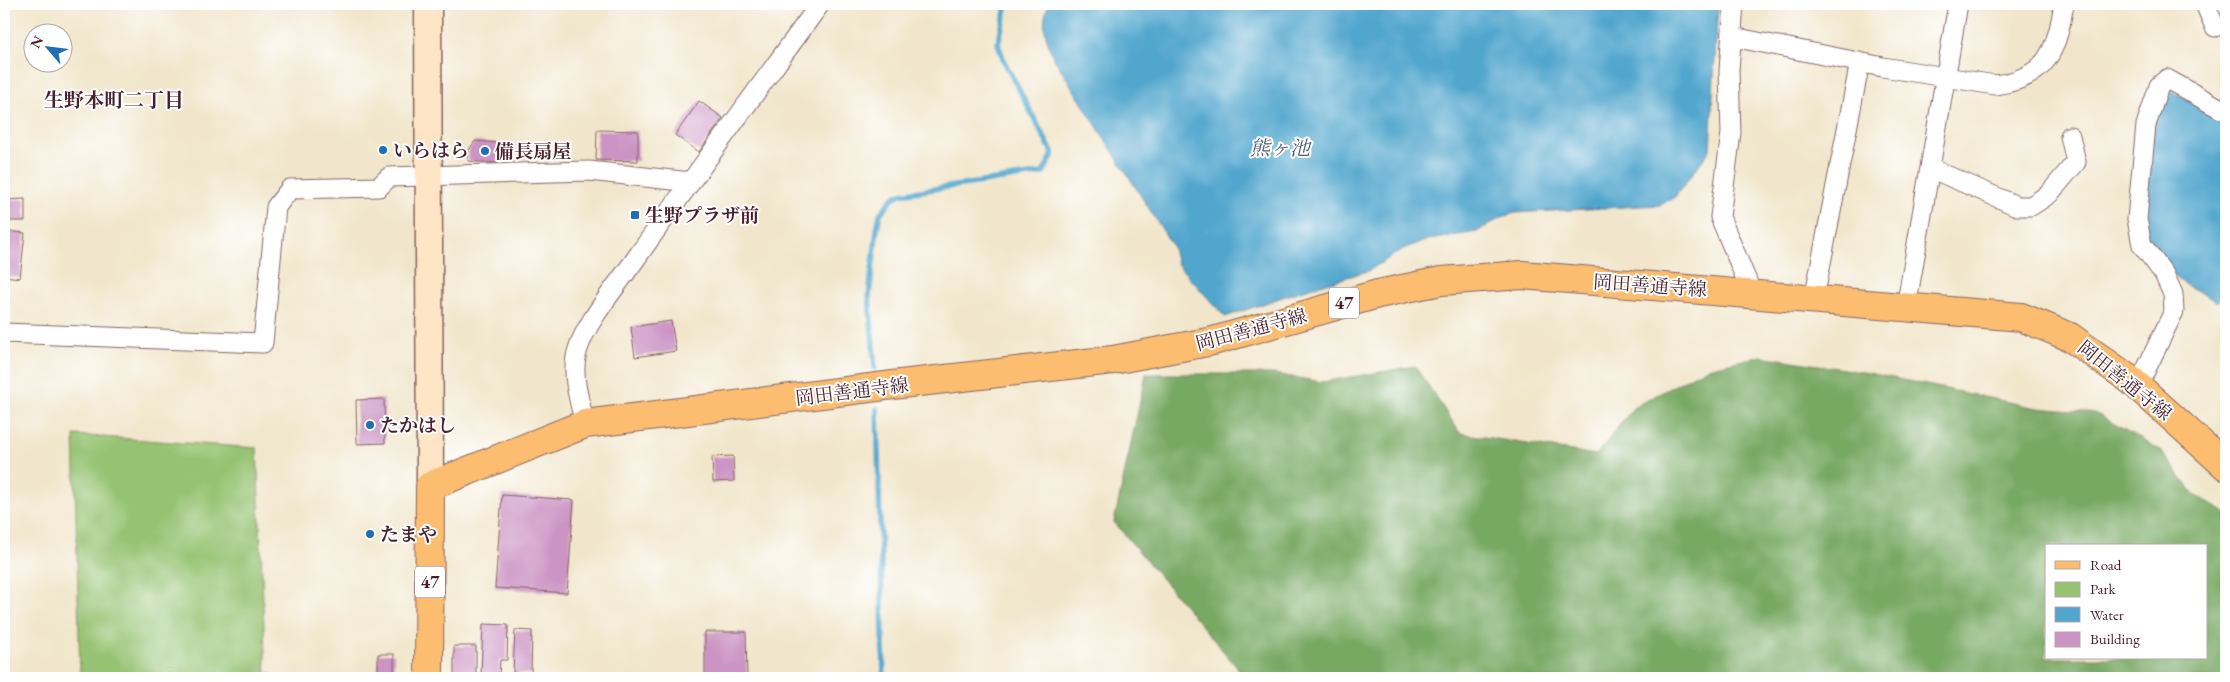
<svg xmlns="http://www.w3.org/2000/svg" width="2230" height="682" font-family="'EB Garamond','Noto Serif JP',serif">
<rect width="100%" height="100%" fill="#fff"/>
<filter id="ink" filterUnits="userSpaceOnUse"><feTurbulence type="fractalNoise" baseFrequency=".02" numOctaves="2"/><feDisplacementMap in="SourceGraphic" scale="10" xChannelSelector="R" yChannelSelector="G"/><feConvolveMatrix kernelMatrix="1 2 1 2 8 2 1 2 1" color-interpolation-filters="sRGB"/></filter>
<filter id="wash" filterUnits="userSpaceOnUse"><feTurbulence type="fractalNoise" baseFrequency=".0096" numOctaves="4" result="noise"/><feDisplacementMap in="SourceGraphic" scale="20" xChannelSelector="R" yChannelSelector="G"/><feGaussianBlur stdDeviation="1.12" result="paint"/><feColorMatrix in="noise" values="0 0 0 0 0 0 0 0 0 0 0 0 0 0 0 0 0 1.4 0 .05"/><feComposite in="paint" operator="in"/></filter>
<g filter="url(#wash)">
<rect width="100%" height="100%" fill="#f1e6cb"/>
<path fill="#95c372" stroke="#70714e" d="M 74,435 L 257,448 L 266,678 L 80,678 Z"/>
<path fill="#78a964" stroke="#616448" fill-rule="evenodd" d="M 1761,356 L 1869,373 L 2037,408 L 2095,413 L 2160,450 L 2194,494 L 2226,512 L 2226,678 L 1246,678 L 1114,522 L 1146,374 L 1274,374 L 1322,382 L 1415,366 L 1460,433 L 1596,455 L 1634,407 L 1707,368 ZM 2046,546 L 2206,546 L 2206,658 L 2046,658 Z"/>
<path fill="#51a6cd" stroke="#4e627c" d="M 1049,4 L 1718,4 L 1710,150 L 1675,197 L 1660,205 L 1515,213 L 1502,217 L 1477,232 L 1428,240 L 1405,248 L 1368,271 L 1297,292 L 1225,317 L 1177,264 L 1172,245 L 1053,57 C 1046,38 1040,23 1049,4 Z
M 2167,89 L 2226,117 L 2226,283 L 2217,302 L 2178,280 L 2163,267 L 2146,238 L 2143,219 L 2154,116 Z"/>
<g fill="none" stroke-linecap="round" stroke-linejoin="round">
<path stroke="#51a6cd" stroke-width="5.5" d="M 875,368 L 869,296 L 877,229 L 880,214 L 893,198 L 900,194 L 1043,173 L 1053,154 L 1004,61 L 998,44 L 1007,4
M 877,409 L 884,678"/>
</g>
<g id="blocks">
<path fill="#cc94c5" d="M 699,101 L 723,118 L 699,152 L 675,135 Z
M 597,130 L 638,131 L 638,161 L 596,160 Z
M 475,141 L 499,143 L 498,163 L 468,161 L 469,150 Z
M 25,199 L 25,221 L 4,221 L 4,200 Z
M 4,231 L 25,233 L 20,278 L 4,276 Z
M 671,321 L 676,351 L 635,357 L 631,327 Z
M 384,399 L 385,443 L 357,444 L 356,400 Z
M 733,456 L 734,481 L 713,482 L 712,457 Z
M 502,495 L 574,500 L 567,593 L 495,588 Z
M 483,624 L 508,625 L 507,660 L 500,660 L 499,676 L 481,676 Z
M 515,630 L 532,631 L 531,674 L 513,673 Z
M 705,632 L 746,632 L 747,678 L 705,678 Z
M 454,646 L 476,646 L 476,678 L 454,678 Z
M 378,654 L 394,654 L 394,678 L 378,678 Z
M 267,672 L 267,678 L 248,678 L 247,673 Z"/>
</g>
</g>
<g filter="url(#ink)">
<use href="#blocks" fill-opacity="0" stroke="#846563" stroke-width="1"/>
<g fill="none" stroke-linecap="round" stroke-linejoin="round">
<defs>
<path id="street" d="M 1734,4 L 1729,70 L 1731,133 L 1720,217 L 1752,293
M 2205,4 L 2215,27
M 1733,37 L 1883,67 L 1995,85 C 2048,78 2056,51 2064,4
M 1930,168 L 2017,206 L 2031,206 L 2049,194 L 2076,162 L 2070,136
M 1814,299 L 1860,62
M 1906,308 L 1958,4
M 4,333 L 263,343 L 276,207 L 290,189 L 379,187 L 389,177 L 589,171 L 691,182
M 2138,386 L 2174,311 L 2173,294 L 2164,274 L 2142,245 L 2137,219 L 2146,125 L 2159,86 L 2167,79 L 2221,109 L 2226,110
M 585,424 C 580,403 572,379 576,357 C 581,327 620,282 637,257 C 697,172 759,88 820,4"/>
<path id="secondary" d="M 428,4 L 430,486"/>
<path id="primary" d="M 429,678 L 430,486 L 585,424 L 901,384 L 1113,360 L 1213,341 L 1378,294 L 1441,281 L 1522,275 L 2021,317 L 2070,337 L 2132,381 L 2226,466"/>
</defs>
<use href="#street" stroke="#846563" stroke-width="21"/>
<use href="#secondary" stroke="#846563" stroke-width="29"/>
<use href="#primary" stroke="#846563" stroke-width="30"/>
<use href="#street" stroke="#fff" stroke-width="19"/>
<use href="#secondary" stroke="#fee5c5" stroke-width="26"/>
<use href="#primary" stroke="#fcbd6f" stroke-width="28"/>
</g>
</g>
<g fill="#1f6fb2" stroke="#fff" stroke-width="2">
<circle cx="383" cy="150" r="5"/>
<circle cx="485" cy="151" r="5"/>
<rect x="630" y="210" width="10" height="10" rx="2.5"/>
<circle cx="370" cy="425" r="5"/>
<circle cx="370" cy="534" r="5"/>
</g>
<g text-anchor="middle" stroke-width="4" stroke-linejoin="round" paint-order="stroke">
<g fill="#fff" stroke="#80626b" stroke-width="1">
<rect x="1329" y="287.5" width="30" height="31" rx="4"/>
<rect x="415" y="566.5" width="30" height="31" rx="4"/>
</g>
<g font-size="18" font-weight="bold" fill="#4a1f2b">
<text x="1344" y="309">47</text>
<text x="430" y="588">47</text>
</g>
<g font-size="19" font-weight="bold" fill="#4a1f2b" stroke="#fff" text-anchor="start">
<text x="393" y="157">いらはら</text>
<text x="495" y="158">備長扇屋</text>
<text x="645" y="222">生野プラザ前</text>
<text x="380" y="432">たかはし</text>
<text x="380" y="541">たまや</text>
</g>
<g font-size="19" fill="#4a1f2b" stroke="#fff">
<text transform="translate(1650 285) rotate(4)" y="7">岡田善通寺線</text>
<text transform="translate(1251 329) rotate(-15)" y="7">岡田善通寺線</text>
<text transform="translate(2125 380) rotate(39)" y="7">岡田善通寺線</text>
<text transform="translate(852 391) rotate(-7)" y="7">岡田善通寺線</text>
</g>
<g font-size="20" font-weight="bold" fill="#4a1f2b" stroke="#fff">
<text x="114" y="107">生野本町二丁目</text>
</g>
<g font-size="20" font-style="italic" fill="#4d5c74" stroke="#fff">
<text x="1280" y="155">熊ヶ池</text>
</g>
</g>
<rect width="2230" height="682" fill="none" stroke="#fff" stroke-width="20"/>
<rect x="2045" y="544" width="162" height="115" fill="#ffffff" stroke="#b7a5aa"/>
<rect x="2055" y="561" width="25" height="8" fill="#fcbd6f" stroke="#b7a5aa"/>
<text x="2090" y="570" font-size="15" fill="#4a1f2b">Road</text>
<rect x="2055" y="582" width="25" height="15" fill="#95c372" stroke="#b7a5aa"/>
<text x="2090" y="594" font-size="15" fill="#4a1f2b">Park</text>
<rect x="2055" y="607" width="25" height="15" fill="#51a6cd" stroke="#b7a5aa"/>
<text x="2090" y="620" font-size="15" fill="#4a1f2b">Water</text>
<rect x="2055" y="632" width="25" height="15" fill="#cc94c5" stroke="#b7a5aa"/>
<text x="2090" y="644" font-size="15" fill="#4a1f2b">Building</text>
<g transform="translate(48 48) rotate(298)"><circle r="24" fill="#ffffff" stroke="#b7a5aa"/>
<path d="M0-4L9 19L0 12L-9 19Z" fill="#1f6fb2"/>
<text y="-8" font-size="14" font-weight="bold" text-anchor="middle" fill="#4a1f2b">N</text>
</g>
</svg>
